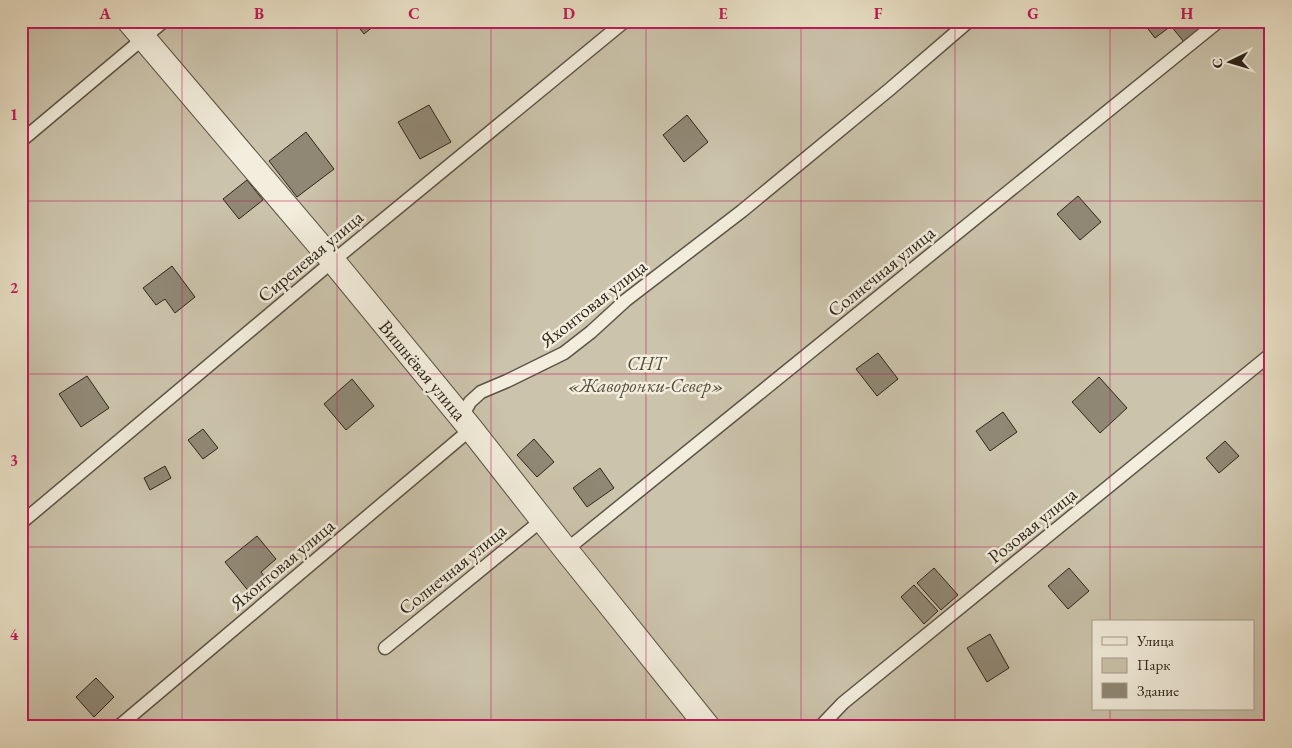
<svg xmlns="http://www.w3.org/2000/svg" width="1292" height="748" font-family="'EB Garamond',serif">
<rect width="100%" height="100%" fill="#ebe3c9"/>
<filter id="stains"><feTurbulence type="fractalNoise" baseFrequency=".004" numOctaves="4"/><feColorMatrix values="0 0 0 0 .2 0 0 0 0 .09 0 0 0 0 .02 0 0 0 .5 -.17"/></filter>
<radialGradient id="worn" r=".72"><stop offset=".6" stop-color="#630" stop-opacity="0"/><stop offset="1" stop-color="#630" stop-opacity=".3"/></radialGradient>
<path fill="#cbc3ab" stroke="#7c7462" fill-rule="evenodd" d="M 21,21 L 1271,21 L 1271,727 L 21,727 ZM 1093,622 L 1253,622 L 1253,709 L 1093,709 Z"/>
<path fill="#908875" stroke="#2d251a" d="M 354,21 L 380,21 L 364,34 Z
M 1142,21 L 1198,21 L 1203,27 L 1184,42 L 1171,26 L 1155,38 Z
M 429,105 L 451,142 L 420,159 L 398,122 Z
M 687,115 L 708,142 L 684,162 L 663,135 Z
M 306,132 L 334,169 L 297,197 L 269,161 Z
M 247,180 L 263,200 L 239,219 L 223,199 Z
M 1078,196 L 1101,222 L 1080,240 L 1057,214 Z
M 172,266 L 195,297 L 175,313 L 165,299 L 156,305 L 143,288 Z
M 878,353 L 898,379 L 877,396 L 856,369 Z
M 87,376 L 109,408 L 81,427 L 59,394 Z
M 1099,377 L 1127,408 L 1100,433 L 1072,402 Z
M 352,379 L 374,406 L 346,430 L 324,404 Z
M 1003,412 L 1017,432 L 990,451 L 976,431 Z
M 203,429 L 218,448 L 203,459 L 188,440 Z
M 534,439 L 554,462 L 537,477 L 517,455 Z
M 1225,441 L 1239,456 L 1219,473 L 1206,458 Z
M 165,466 L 171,478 L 150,490 L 144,478 Z
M 600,468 L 614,488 L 587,507 L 573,488 Z
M 257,536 L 276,559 L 261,572 L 271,585 L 254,598 L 225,562 Z
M 934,568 L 958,595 L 941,610 L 917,583 Z
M 1069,568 L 1089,591 L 1068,609 L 1048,586 Z
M 914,585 L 938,611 L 924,624 L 901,597 Z
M 990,634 L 1009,668 L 987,682 L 967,648 Z
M 96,678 L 114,697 L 94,717 L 76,697 Z"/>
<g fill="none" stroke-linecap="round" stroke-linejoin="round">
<defs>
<path id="service" d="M 21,141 L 164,21
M 21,523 L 333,261 L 625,21
M 566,550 L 1219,21
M 385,648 L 542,520
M 118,727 L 471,429 L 465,411 L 470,402 L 481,392 L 507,381 L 564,353 L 591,332 L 626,300 L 742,211 L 890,89 L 969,21
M 820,727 L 843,703 L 1271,354"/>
<path id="minor" d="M 129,21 L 333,261 L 471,429 L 566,550 L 708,727"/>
</defs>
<use href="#service" stroke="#5c5446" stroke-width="15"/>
<use href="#minor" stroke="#5c5446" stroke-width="26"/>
<use href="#service" stroke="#f2eddc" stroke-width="12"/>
<use href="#minor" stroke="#f2eddc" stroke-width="24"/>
</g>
<path fill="none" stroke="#c2185b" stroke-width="1" stroke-opacity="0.55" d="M 182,21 L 182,727M 337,21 L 337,727M 491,21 L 491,727M 646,21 L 646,727M 801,21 L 801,727M 955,21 L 955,727M 1110,21 L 1110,622M 21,201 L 1271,201M 21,374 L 1271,374M 21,547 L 1271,547M 1110,709 L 1110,727"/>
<g text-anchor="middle" stroke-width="5" stroke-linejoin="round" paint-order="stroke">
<g font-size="19" fill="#2d251a" stroke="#f2eddc">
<text transform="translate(310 256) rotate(-40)" y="7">Сиреневая улица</text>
<text transform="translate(881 271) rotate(-39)" y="7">Солнечная улица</text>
<text transform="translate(593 303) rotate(-38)" y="7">Яхонтовая улица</text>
<text transform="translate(423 370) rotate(50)" y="7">Вишнёвая улица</text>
<text transform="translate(1032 525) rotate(-39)" y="7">Розовая улица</text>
<text transform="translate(282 564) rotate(-40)" y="7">Яхонтовая улица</text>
<text transform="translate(452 569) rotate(-39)" y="7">Солнечная улица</text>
</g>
<g font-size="19" font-style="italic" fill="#544c3e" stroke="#f2eddc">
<text x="646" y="370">СНТ<tspan x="646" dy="22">«Жаворонки-Север»</tspan></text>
</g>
</g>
<rect width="1292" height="748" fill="none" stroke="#ebe3c9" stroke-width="55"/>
<rect x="1092" y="620" width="162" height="90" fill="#f2eddc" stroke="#a39d8e"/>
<rect x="1102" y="637" width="25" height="8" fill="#f2eddc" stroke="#a39d8e"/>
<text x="1137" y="646" font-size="15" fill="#2d251a">Улица</text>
<rect x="1102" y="658" width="25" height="15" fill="#cbc3ab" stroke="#a39d8e"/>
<text x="1137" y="670" font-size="15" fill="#2d251a">Парк</text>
<rect x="1102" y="683" width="25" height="15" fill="#908875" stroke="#a39d8e"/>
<text x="1137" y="696" font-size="15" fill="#2d251a">Здание</text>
<g transform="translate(1230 62) rotate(265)" stroke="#f2eddc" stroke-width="4" paint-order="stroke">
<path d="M0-4L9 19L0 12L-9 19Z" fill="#2d251a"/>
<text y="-8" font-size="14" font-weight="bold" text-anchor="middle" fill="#2d251a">С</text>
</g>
<rect x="28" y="28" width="1236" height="692" fill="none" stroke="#c2185b" stroke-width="2"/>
<g font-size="16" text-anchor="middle" font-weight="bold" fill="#c2185b">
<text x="105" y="19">A</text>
<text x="259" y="19">B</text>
<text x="414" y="19">C</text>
<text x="569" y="19">D</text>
<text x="723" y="19">E</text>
<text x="878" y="19">F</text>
<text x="1033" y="19">G</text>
<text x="1187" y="19">H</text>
<text x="14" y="120">1</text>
<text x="14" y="293">2</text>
<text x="14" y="466">3</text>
<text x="14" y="640">4</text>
</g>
<rect width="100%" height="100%" filter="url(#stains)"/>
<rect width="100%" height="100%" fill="url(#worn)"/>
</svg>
